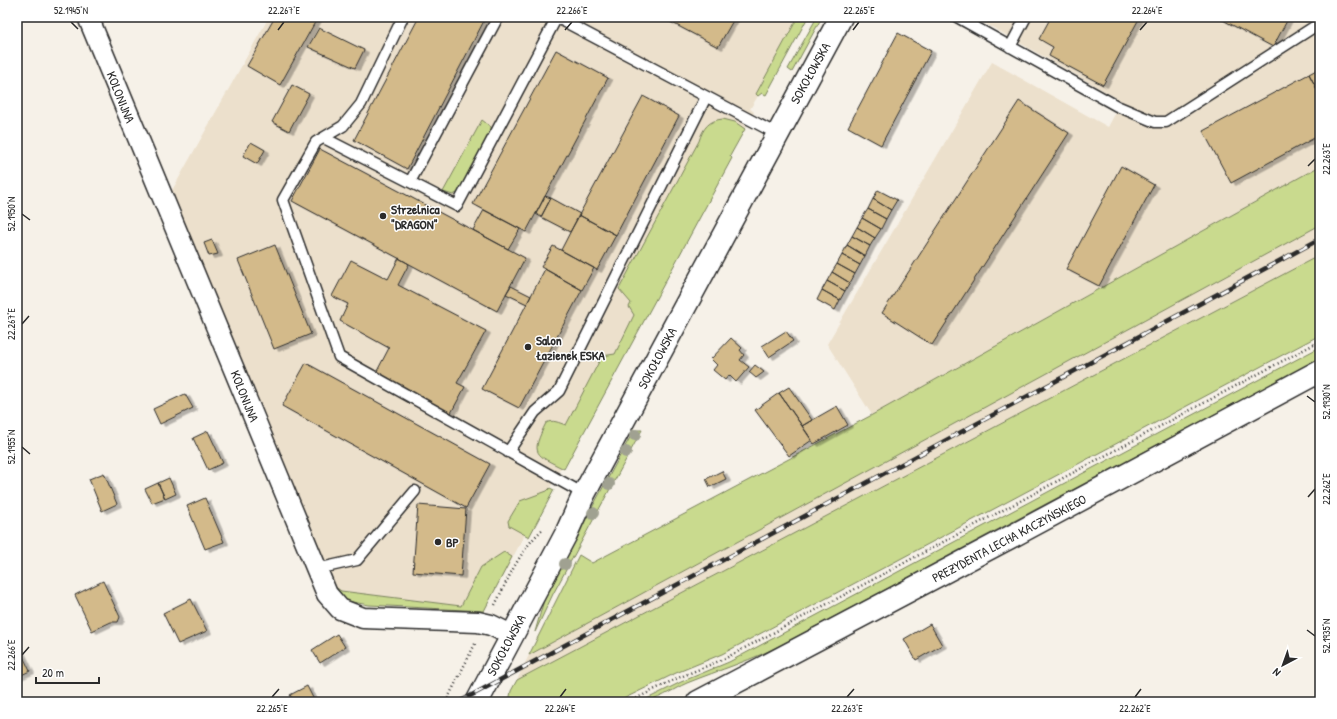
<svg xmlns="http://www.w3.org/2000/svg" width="1337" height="719" font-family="'Patrick Hand',sans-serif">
<defs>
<filter id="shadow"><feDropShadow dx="4.5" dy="2.5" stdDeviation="0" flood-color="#0004"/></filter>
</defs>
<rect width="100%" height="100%" fill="#f6f1e8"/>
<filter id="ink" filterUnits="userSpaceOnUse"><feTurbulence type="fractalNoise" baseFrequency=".025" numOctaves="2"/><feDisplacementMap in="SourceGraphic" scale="8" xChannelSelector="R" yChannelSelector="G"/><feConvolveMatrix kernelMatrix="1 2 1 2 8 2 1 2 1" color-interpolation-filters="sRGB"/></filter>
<g filter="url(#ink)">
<path fill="#ece0cc" d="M 269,17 L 804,17 L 762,93 L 758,96 L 750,109 L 754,112 L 660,283 L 485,609 L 341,591 L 334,586 L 251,383 L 170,194 Z
M 974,17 L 1320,17 L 1320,166 L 872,415 L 827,344 L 992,62 L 1108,127 L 1122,101 Z
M 1320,225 L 1320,255 L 517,680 L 529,655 Z"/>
<path fill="#c9da8e" stroke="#7a825c" d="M 798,17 L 808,17 L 766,95 L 762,93 L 758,96 L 756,94 Z
M 817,17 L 822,17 L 792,72 L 788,69 Z
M 723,119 L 735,122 L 745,129 L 730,156 L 732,158 L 564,469 C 535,454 530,455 546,423 C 553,419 559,423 566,425 L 602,356 L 615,354 L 634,315 L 629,307 L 631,303 L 619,289 L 699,141 C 703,128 709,120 723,119 Z
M 482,120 L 491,127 L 492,133 L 461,191 L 453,195 L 443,192 Z
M 1320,166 L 1320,225 L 529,655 L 579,555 L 592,563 L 872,415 Z
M 1320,255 L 1320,335 L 722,654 L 676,673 L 617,702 L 509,702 L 511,691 L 517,680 Z
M 1320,347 L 1320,358 L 785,643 C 753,660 719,670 687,683 C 673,689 656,702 641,702 L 681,682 L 729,662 Z
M 634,430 L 642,430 L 553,594 L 535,632 L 546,593 Z
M 550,488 L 554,490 L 529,537 L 509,526 L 508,521 L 520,501 L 547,491 Z
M 504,552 L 512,557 L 484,611 L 369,605 L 347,601 L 338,594 L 334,586 L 341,591 L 461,606 L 481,567 Z"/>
<path fill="#d3ba8a" stroke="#2b2b2b" filter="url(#shadow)" d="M 275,17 L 318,17 L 280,85 L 247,66 Z
M 419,17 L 486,17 L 407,169 L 354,140 Z
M 661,17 L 735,17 L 718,47 Z
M 1051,17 L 1140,17 L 1103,85 L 1049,56 L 1053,47 L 1039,39 Z
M 1222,17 L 1289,17 L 1273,47 L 1221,19 Z
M 319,28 L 364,50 L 355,68 L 308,47 Z
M 898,33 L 931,51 L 881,145 L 848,127 Z
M 556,50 L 608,78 L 526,232 L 473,204 Z
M 1320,68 L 1320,95 L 1309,74 Z
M 1309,74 L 1320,95 L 1320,135 L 1231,183 L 1203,131 Z
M 292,85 L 309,94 L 289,131 L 272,122 Z
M 643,96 L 679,116 L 616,235 L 579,215 Z
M 1019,101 L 1069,133 L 932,345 L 882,313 Z
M 251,142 L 265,150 L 257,164 L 243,156 Z
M 320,149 L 525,258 L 497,311 L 292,201 Z
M 1121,166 L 1154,185 L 1099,286 L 1066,269 Z
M 878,190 L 897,200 L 891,210 L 873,199 Z
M 545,196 L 551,198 L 541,217 L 536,214 Z
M 551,198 L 580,214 L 570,232 L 541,217 Z
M 873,199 L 891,210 L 886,219 L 868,209 Z
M 868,209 L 886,219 L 881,229 L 862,218 Z
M 484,210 L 520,229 L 508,249 L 473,230 Z
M 579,215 L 616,235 L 597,270 L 561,250 Z
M 862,218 L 881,229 L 875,238 L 857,227 Z
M 857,227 L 875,238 L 870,246 L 852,236 Z
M 852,236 L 870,246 L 865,256 L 847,245 Z
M 212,240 L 218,254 L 209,256 L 204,243 Z
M 275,245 L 311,334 L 274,349 L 238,260 Z
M 847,245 L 865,256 L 860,265 L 842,255 Z
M 553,246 L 594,268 L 582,290 L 541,267 Z
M 842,255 L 860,265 L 855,274 L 837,264 Z
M 399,258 L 409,264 L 398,285 L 486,331 L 457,383 L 465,387 L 451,413 L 376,373 L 389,348 L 340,321 L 348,304 L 332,296 L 351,260 L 388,279 Z
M 837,264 L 855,274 L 850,283 L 832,272 Z
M 545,269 L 582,290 L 519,408 L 482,389 Z
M 832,272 L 850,283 L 845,291 L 827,281 Z
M 827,281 L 845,291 L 840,300 L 822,290 Z
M 511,286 L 531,296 L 527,304 L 506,294 Z
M 822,290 L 840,300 L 835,310 L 817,300 Z
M 786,331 L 793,341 L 769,357 L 762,346 Z
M 731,338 L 742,348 L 740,350 L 744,355 L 740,360 L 749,367 L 736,382 L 729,375 L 725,380 L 713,370 L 717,365 L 711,359 Z
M 306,363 L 490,464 L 466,508 L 282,406 Z
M 755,365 L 764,372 L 756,378 L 749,372 Z
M 789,387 L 812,420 L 802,426 L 779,393 Z
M 779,393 L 812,440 L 789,456 L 755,410 Z
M 185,394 L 193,408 L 160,424 L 153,409 Z
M 837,406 L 848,425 L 814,444 L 802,426 Z
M 208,431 L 223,463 L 208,470 L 193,438 Z
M 722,471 L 726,479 L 710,487 L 706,479 Z
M 104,473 L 117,504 L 102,511 L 89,479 Z
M 169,478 L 176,494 L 165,499 L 158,483 Z
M 158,483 L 165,498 L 152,503 L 145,489 Z
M 205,498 L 224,542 L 205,549 L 187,506 Z
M 418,505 L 466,509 L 461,576 L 413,572 Z
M 103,581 L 120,617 L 118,622 L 111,622 L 92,631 L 75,595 Z
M 191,599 L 207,631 L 178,644 L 163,613 Z
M 930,624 L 942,645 L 916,660 L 904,639 Z
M 337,634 L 345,647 L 320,663 L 312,650 Z
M 17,644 L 30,671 L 17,677 Z
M 307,686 L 315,702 L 294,702 L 290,695 Z"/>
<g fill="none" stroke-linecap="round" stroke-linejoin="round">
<defs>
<path id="service" d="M 403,17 L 361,104 L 343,126 L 316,142 L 283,200 L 339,357 L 584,494
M 556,17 L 777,134
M 957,17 L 1117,106 L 1155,122 L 1166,122 L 1320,23
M 1010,47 L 1026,17
M 324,138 L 457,206 L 557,17
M 410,182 L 498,17
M 508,452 L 535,412 L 559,391 L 706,97
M 317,569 L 357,560 L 415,491"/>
<path id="minor" d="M 88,17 L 327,594 L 340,609 L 363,618 L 478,622 L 491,625 L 511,635"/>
<path id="secondary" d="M 698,702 L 1020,532 L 1320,371"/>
<path id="primary" d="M 477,702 L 566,534 L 584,494 L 841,17"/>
</defs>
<use href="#service" stroke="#2b2b2b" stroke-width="13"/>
<use href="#minor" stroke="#2b2b2b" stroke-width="23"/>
<use href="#secondary" stroke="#2b2b2b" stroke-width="25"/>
<use href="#primary" stroke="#2b2b2b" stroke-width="25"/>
<path stroke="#2b2b2b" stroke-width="2.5" stroke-dasharray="1 3" stroke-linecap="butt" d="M 495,605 C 508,579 520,550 542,530
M 446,702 L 476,642
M 629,702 L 678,678 L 724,659 L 1320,341"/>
<use href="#service" stroke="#fff" stroke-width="10"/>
<use href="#minor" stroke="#fff" stroke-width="20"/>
<use href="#secondary" stroke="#fff" stroke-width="22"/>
<use href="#primary" stroke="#fff" stroke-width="22"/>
<defs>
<path id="rail" d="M 459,702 L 1320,239"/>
</defs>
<use href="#rail" stroke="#2b2b2b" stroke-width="4.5"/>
<use href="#rail" stroke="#fff" stroke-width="3" stroke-dasharray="9" stroke-linecap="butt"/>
</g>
<g fill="#a0a191">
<circle cx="635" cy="435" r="6"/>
<circle cx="626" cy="452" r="6"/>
<circle cx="609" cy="484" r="6"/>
<circle cx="593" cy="513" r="6"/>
<circle cx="565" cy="564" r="6"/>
</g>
</g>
<path fill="none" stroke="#2b2b2b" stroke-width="1.5" d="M 71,22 L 78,29M 278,30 L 284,22M 565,30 L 572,22M 853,30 L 859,22M 1140,30 L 1147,22M 1308,166 L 1315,159M 22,214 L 30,220M 22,324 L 29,316M 1307,396 L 1315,402M 22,447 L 30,454M 1308,497 L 1315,489M 1307,630 L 1315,636M 22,655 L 29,647M 272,697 L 279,689M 560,697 L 566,689M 847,697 L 854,689M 1135,697 L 1141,689"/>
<g fill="#2b2b2b" stroke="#fff" stroke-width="1.5">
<circle cx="383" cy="216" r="4"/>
<circle cx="528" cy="347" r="4"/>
<circle cx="438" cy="542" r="4"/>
</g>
<g text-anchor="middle" stroke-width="3" stroke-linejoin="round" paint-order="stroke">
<g font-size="13" fill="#2b2b2b" stroke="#fff">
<text transform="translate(810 73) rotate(-61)" y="5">SOKOŁOWSKA</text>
<text transform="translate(121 97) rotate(68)" y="5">KOLONIJNA</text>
<text transform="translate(657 358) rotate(-62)" y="5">SOKOŁOWSKA</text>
<text transform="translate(245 396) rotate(68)" y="5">KOLONIJNA</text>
<text transform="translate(1009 538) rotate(-28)" y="5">PREZYDENTA LECHA KACZYŃSKIEGO</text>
<text transform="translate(506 645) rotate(-62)" y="5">SOKOŁOWSKA</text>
</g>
<g font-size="13" font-weight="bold" fill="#2b2b2b" stroke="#fff" text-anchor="start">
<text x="391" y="214">Strzelnica<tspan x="391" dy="15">"DRAGON"</tspan></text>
<text x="536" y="345">Salon<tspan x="536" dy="15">Łazienek ESKA</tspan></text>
<text x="446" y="547">BP</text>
</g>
</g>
<rect width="1337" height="719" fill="none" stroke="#fff" stroke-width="44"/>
<g transform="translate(1283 665) rotate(221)" stroke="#ffffff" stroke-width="3" paint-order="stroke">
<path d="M0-3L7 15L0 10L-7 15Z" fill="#2b2b2b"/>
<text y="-6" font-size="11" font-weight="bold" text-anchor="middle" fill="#2b2b2b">N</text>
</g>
<path d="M36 677v6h63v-6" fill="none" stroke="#2b2b2b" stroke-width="2"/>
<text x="42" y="677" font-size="12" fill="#2b2b2b" stroke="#ffffff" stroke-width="3" paint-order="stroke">20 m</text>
<rect x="22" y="22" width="1293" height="675" fill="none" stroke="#2b2b2b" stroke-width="1.5"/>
<g font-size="10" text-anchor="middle" fill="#2b2b2b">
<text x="71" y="14">52.1945°N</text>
<text x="284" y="14">22.267°E</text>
<text x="572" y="14">22.266°E</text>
<text x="859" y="14">22.265°E</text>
<text x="1147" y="14">22.264°E</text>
<text transform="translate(1326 159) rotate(-90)" y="4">22.263°E</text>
<text transform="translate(11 214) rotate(-90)" y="4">52.1950°N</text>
<text transform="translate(11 324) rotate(-90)" y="4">22.267°E</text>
<text transform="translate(1326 402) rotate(-90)" y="4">52.1930°N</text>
<text transform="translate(11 447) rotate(-90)" y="4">52.1955°N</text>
<text transform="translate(1326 489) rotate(-90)" y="4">22.262°E</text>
<text transform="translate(1326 636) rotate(-90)" y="4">52.1935°N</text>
<text transform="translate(11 655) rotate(-90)" y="4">22.266°E</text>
<text x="272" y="712">22.265°E</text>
<text x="560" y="712">22.264°E</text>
<text x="847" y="712">22.263°E</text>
<text x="1135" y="712">22.262°E</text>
</g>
</svg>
